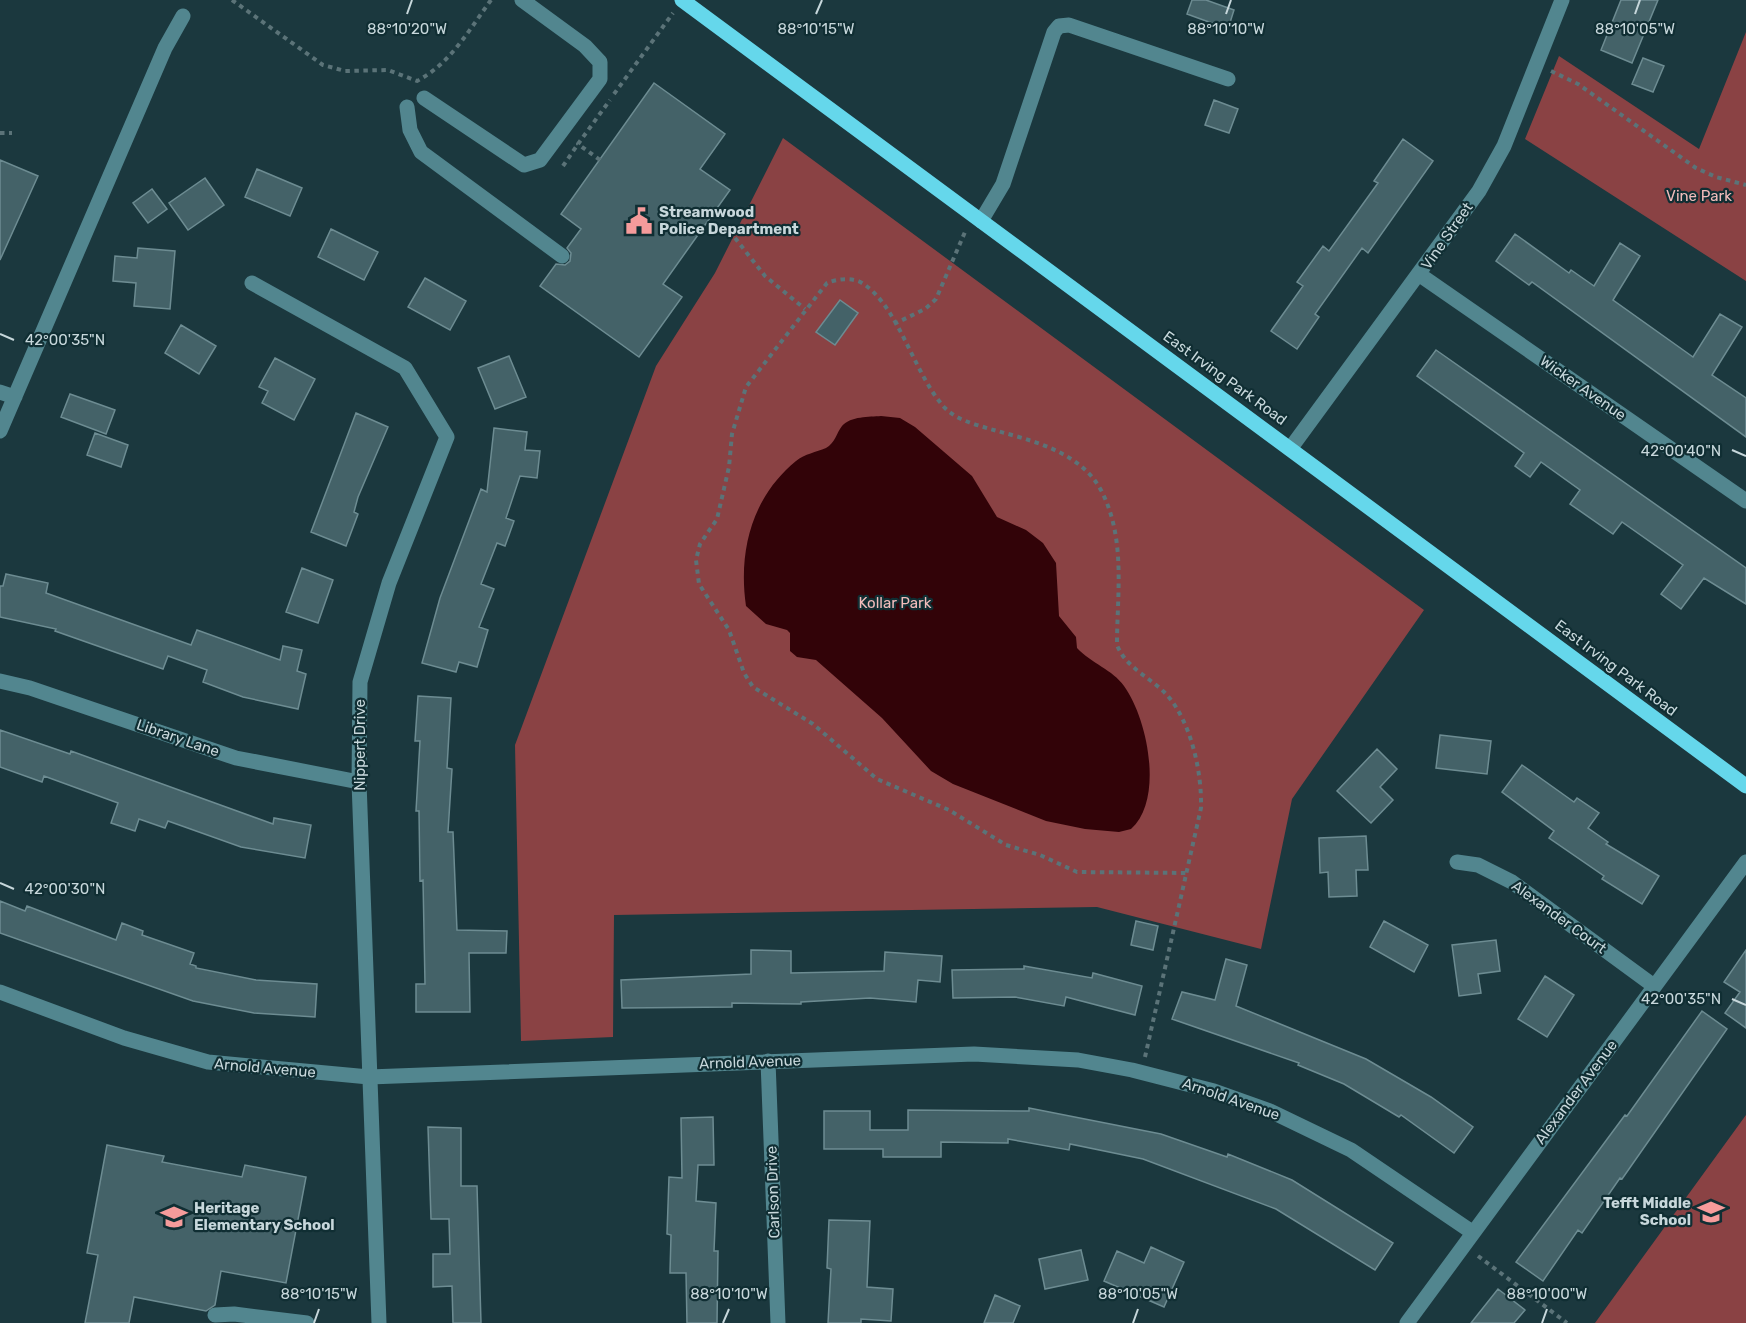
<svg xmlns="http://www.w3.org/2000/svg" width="1746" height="1323" font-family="Rubik,sans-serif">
<rect width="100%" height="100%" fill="#1b383e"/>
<path fill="#8a4244" d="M 1746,32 L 1746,281 L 1525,139 L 1559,56 L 1699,149 Z
M 783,138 L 1424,610 L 1292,799 L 1261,949 L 1097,907 L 614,915 L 613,1037 L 521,1041 L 515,745 L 656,366 L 715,273 Z
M 1746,1115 L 1746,1323 L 1595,1323 Z"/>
<path fill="#320308" d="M 881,416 L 900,418 L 915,427 L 972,476 L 997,517 L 1026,530 L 1043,543 L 1056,563 L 1059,616 L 1076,637 L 1077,648 C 1091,663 1113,670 1124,686 C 1148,719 1164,800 1131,829 L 1119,832 L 1085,829 L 1046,821 L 953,784 L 931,771 L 882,718 L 816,660 L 797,657 L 790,651 L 790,633 L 787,630 L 766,624 L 746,606 C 738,551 752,497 796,461 C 805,454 816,452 826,448 C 835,443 836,434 842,426 C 851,416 869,417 881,416 Z"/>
<path fill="#446268" stroke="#6d8c92" stroke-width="1.5" d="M 1192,0 L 1206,0 L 1234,10 L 1228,29 L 1187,14 Z
M 1621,0 L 1658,0 L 1632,63 L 1601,50 Z
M 1643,58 L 1664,66 L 1653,92 L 1632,84 Z
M 654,83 L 725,134 L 700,169 L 730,190 L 663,284 L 682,297 L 639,357 L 540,286 L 556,264 L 565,265 L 570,261 L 571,253 L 567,248 L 581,229 L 561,214 Z
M 1214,100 L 1238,109 L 1229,133 L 1205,125 Z
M 1403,139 L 1433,161 L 1368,253 L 1362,248 L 1315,314 L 1319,317 L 1297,349 L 1271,331 L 1303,286 L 1297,282 L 1323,246 L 1329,251 L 1378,183 L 1374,181 Z
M 0,160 L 38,176 L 0,260 Z
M 257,169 L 302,188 L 290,216 L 245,197 Z
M 205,178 L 224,205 L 188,230 L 169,203 Z
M 152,189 L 167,209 L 148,223 L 133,203 Z
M 331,229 L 378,252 L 364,280 L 318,257 Z
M 1515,234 L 1569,273 L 1571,270 L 1594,286 L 1620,243 L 1640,256 L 1613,300 L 1693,357 L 1720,314 L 1742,327 L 1712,375 L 1746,398 L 1746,437 L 1532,282 L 1529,285 L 1496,261 Z
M 138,248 L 175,251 L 170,309 L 134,306 L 136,283 L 113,281 L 115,256 L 137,258 Z
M 425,278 L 466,301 L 450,330 L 408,307 Z
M 840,300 L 858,313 L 835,345 L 816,332 Z
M 181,325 L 216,346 L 199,374 L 165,353 Z
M 1436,350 L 1746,568 L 1746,604 L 1704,578 L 1681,609 L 1661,594 L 1683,565 L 1622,522 L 1613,534 L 1570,504 L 1580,490 L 1541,462 L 1530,477 L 1515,466 L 1524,453 L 1417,376 Z
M 509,356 L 526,397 L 495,409 L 478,368 Z
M 275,358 L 315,379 L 294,420 L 262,403 L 268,391 L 259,387 Z
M 70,394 L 115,410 L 106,434 L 61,417 Z
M 356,413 L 388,427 L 358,497 L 354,512 L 358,514 L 346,546 L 311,532 Z
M 494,428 L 527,432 L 525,450 L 540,451 L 537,478 L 520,476 L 506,518 L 514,521 L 505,546 L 497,543 L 481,584 L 494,589 L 479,627 L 488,630 L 477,667 L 459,662 L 456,672 L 422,663 L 440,598 L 481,489 L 487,492 Z
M 95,433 L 128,445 L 121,467 L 87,455 Z
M 302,568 L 333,580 L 318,623 L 286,612 Z
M 6,574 L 48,583 L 46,593 L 191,645 L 197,630 L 280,660 L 283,646 L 302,650 L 297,671 L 306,674 L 298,709 L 243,697 L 203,682 L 207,670 L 168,656 L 163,669 L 55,631 L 56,629 L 0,617 L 0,586 L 3,586 Z
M 418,696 L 451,698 L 447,768 L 452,769 L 448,832 L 453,832 L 457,930 L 507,931 L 506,953 L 469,953 L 470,1012 L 416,1012 L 416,984 L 425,984 L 423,880 L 420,881 L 419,811 L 416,811 L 420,741 L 415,741 Z
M 0,730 L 70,754 L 71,751 L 273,824 L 274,818 L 311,825 L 305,858 L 241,847 L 168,821 L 165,828 L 139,819 L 135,831 L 111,823 L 118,803 L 44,776 L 42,782 L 0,767 Z
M 1440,735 L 1491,741 L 1487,774 L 1436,768 Z
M 1377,749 L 1397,769 L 1380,787 L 1393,800 L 1371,823 L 1337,791 Z
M 1522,765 L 1574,802 L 1577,798 L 1599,813 L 1588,828 L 1608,842 L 1606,844 L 1659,876 L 1642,904 L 1602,879 L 1604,876 L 1549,838 L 1554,831 L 1502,792 Z
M 1366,836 L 1368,870 L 1356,870 L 1357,896 L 1329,897 L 1328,872 L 1320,873 L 1319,838 Z
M 0,901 L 25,911 L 27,906 L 116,940 L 122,923 L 143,931 L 142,935 L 194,953 L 190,964 L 196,966 L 196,968 L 256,980 L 317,984 L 315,1017 L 254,1013 L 193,1001 L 0,933 Z
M 1136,921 L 1158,926 L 1153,950 L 1131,945 Z
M 1384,921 L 1428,945 L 1414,972 L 1370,947 Z
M 1496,940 L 1500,971 L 1478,974 L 1481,993 L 1459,996 L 1452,945 Z
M 751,950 L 791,951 L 791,973 L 884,971 L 885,952 L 942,956 L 940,982 L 918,980 L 916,1002 L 870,998 L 801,1002 L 801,1004 L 732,1003 L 732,1007 L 622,1008 L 621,980 L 751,974 Z
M 1746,950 L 1746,1028 L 1725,1013 L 1740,992 L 1724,982 Z
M 1226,959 L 1247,965 L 1236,1006 L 1366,1059 L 1431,1097 L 1473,1127 L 1454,1153 L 1401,1115 L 1399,1117 L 1344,1084 L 1298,1065 L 1299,1063 L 1172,1019 L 1182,992 L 1215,1000 Z
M 1024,966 L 1092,978 L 1093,973 L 1142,986 L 1135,1015 L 1066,997 L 1064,1006 L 1015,997 L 953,998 L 952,970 L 1024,969 Z
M 1545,976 L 1574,995 L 1547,1037 L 1518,1019 Z
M 1702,1011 L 1727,1029 L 1622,1179 L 1620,1178 L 1582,1233 L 1578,1230 L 1543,1281 L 1516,1262 L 1625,1115 L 1627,1116 Z
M 1029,1108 L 1161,1134 L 1227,1157 L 1228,1154 L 1292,1180 L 1393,1243 L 1375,1270 L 1276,1209 L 1143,1159 L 1070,1144 L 1069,1150 L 1008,1139 L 1008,1143 L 941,1142 L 941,1157 L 883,1157 L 883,1149 L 824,1149 L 824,1111 L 870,1111 L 870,1130 L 908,1130 L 908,1110 L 1029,1111 Z
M 713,1117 L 714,1165 L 698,1165 L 696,1201 L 716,1203 L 714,1251 L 718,1251 L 717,1323 L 687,1323 L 686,1273 L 670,1273 L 671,1235 L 667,1234 L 669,1177 L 682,1178 L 681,1118 Z
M 428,1127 L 461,1128 L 461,1186 L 477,1186 L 481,1323 L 453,1323 L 452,1286 L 433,1287 L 433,1254 L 450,1254 L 449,1219 L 431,1219 Z
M 107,1145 L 164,1156 L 162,1162 L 242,1177 L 245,1165 L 306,1177 L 286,1283 L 221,1271 L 215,1305 L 206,1311 L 134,1297 L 129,1323 L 85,1323 L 98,1255 L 87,1253 Z
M 829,1220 L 870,1221 L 867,1287 L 893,1289 L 891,1321 L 861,1319 L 861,1323 L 828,1323 L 831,1269 L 827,1268 Z
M 1151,1247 L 1184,1262 L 1164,1307 L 1104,1281 L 1117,1251 L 1144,1263 Z
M 1081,1250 L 1088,1280 L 1045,1289 L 1039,1259 Z
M 1498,1289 L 1525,1310 L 1514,1323 L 1471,1323 Z
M 995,1295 L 1020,1306 L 1013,1323 L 984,1323 Z"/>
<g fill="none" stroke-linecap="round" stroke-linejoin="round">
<path stroke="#5b7378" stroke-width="4" stroke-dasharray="4.5 4.5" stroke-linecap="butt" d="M 232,0 L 323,65 L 345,71 L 388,70 L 417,81 C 451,63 469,30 491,0
M 1551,71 L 1578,84 L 1696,168 L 1716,177 L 1746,185
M 614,94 L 673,13
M 0,133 L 12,133
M 600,160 L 578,144 L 610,100
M 563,166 L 578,144
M 735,238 L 765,276 L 805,309
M 894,324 L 925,309 L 936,299 L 965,232
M 1145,1057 L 1201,808 C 1202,772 1191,721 1166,694 C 1150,677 1126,668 1117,645 C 1117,594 1126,540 1102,492 C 1081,451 1030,440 990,429 C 974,424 957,420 945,408 C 914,375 899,306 862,283 C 852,277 837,279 827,283 L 746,387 L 732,434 L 729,467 L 717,519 L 700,544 L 696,560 L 699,584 L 729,630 L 744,673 L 753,687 L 813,724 L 877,779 L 949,810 L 1006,845 L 1040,855 L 1077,872 L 1186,873
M 1478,1256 L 1567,1323"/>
<path stroke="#52868f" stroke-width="15" d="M 424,98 L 524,165 L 540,160 L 600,79 L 600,62 L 585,46 L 522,0
M 407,107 L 410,130 L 421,152 L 562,256
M 981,221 L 1003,184 L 1054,32 L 1059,26 L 1069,25 L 1228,79
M 1420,275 L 1746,501
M 252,283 L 405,368 L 447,437 L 389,583 L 360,682 L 359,782 L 379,1323
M 0,392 L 15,397
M 0,431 L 165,48 L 183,16
M 1290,449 L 1479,191 L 1504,146 L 1562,0
M 0,681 L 30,688 L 236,758 L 359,782
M 1457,862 L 1478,865 L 1512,882 L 1654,986
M 0,992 L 124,1038 L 208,1062 L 369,1077 L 974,1054 L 1078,1060 L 1132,1070 L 1214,1091 L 1270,1111 L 1351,1150 L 1472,1232
M 768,1061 L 778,1323
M 215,1315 L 234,1314 L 307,1323
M 1407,1323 L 1746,862"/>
<path stroke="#65d7eb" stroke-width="15" d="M 682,0 L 1746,786"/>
</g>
<path fill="none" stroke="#c7d7db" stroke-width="2" d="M 407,14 L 412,0M 816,14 L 822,0M 1226,14 L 1231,0M 1635,14 L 1640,0M 0,334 L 14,340M 1732,450 L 1746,456M 0,883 L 14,889M 1732,999 L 1746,1005M 314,1323 L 319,1309M 723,1323 L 729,1309M 1133,1323 L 1138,1309M 1542,1323 L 1547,1309"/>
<defs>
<symbol id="civic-bare" viewBox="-9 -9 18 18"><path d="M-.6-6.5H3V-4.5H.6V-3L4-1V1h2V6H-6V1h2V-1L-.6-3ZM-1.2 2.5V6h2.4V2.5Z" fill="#f59b9b" stroke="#102e33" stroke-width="2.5" paint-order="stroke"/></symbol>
<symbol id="school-bare" viewBox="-9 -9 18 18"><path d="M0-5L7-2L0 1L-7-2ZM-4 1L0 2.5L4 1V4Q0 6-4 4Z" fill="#f59b9b" stroke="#102e33" stroke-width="2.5" paint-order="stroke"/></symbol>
</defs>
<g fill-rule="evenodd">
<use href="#civic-bare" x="620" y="202" width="38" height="38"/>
<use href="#school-bare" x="1692" y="1193" width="38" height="38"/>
<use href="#school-bare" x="155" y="1198" width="38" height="38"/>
</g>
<g text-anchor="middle" stroke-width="4.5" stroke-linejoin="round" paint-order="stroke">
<g font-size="15" fill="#f2bcbb" stroke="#102e33">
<text x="1699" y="201">Vine Park</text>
<text x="895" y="608">Kollar Park</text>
</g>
<g font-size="15" font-weight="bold" fill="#c7d7db" stroke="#102e33" text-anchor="start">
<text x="659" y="217">Streamwood<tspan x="659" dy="17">Police Department</tspan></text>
<text x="1691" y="1208" text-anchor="end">Tefft Middle<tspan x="1691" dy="17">School</tspan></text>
<text x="194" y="1213">Heritage<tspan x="194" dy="17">Elementary School</tspan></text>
</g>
<g font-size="15" fill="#c7d7db" stroke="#102e33">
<text transform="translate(1447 236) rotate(-55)" y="5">Vine Street</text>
<text transform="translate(1225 378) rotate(36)" y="5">East Irving Park Road</text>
<text transform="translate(1583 388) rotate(35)" y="5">Wicker Avenue</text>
<text transform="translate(1616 668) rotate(37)" y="5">East Irving Park Road</text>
<text transform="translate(178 738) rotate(19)" y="5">Library Lane</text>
<text transform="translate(360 745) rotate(-90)" y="5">Nippert Drive</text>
<text transform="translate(1559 917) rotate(36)" y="5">Alexander Court</text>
<text transform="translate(750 1062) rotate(-2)" y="5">Arnold Avenue</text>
<text transform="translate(265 1068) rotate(5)" y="5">Arnold Avenue</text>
<text transform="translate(1576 1092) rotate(-53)" y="5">Alexander Avenue</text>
<text transform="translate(1231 1099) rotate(19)" y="5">Arnold Avenue</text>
<text transform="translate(773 1192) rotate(-92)" y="5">Carlson Drive</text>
</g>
</g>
<g font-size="15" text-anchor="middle" fill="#c7d7db" stroke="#102e33" stroke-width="4.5" stroke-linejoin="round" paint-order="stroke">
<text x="407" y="34">88°10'20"W</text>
<text x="816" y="34">88°10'15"W</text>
<text x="1226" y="34">88°10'10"W</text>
<text x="1635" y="34">88°10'05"W</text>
<text x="65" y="345">42°00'35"N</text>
<text x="1681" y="456">42°00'40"N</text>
<text x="65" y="894">42°00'30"N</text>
<text x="1681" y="1004">42°00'35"N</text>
<text x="319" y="1299">88°10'15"W</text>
<text x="729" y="1299">88°10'10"W</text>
<text x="1138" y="1299">88°10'05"W</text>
<text x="1547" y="1299">88°10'00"W</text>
</g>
</svg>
